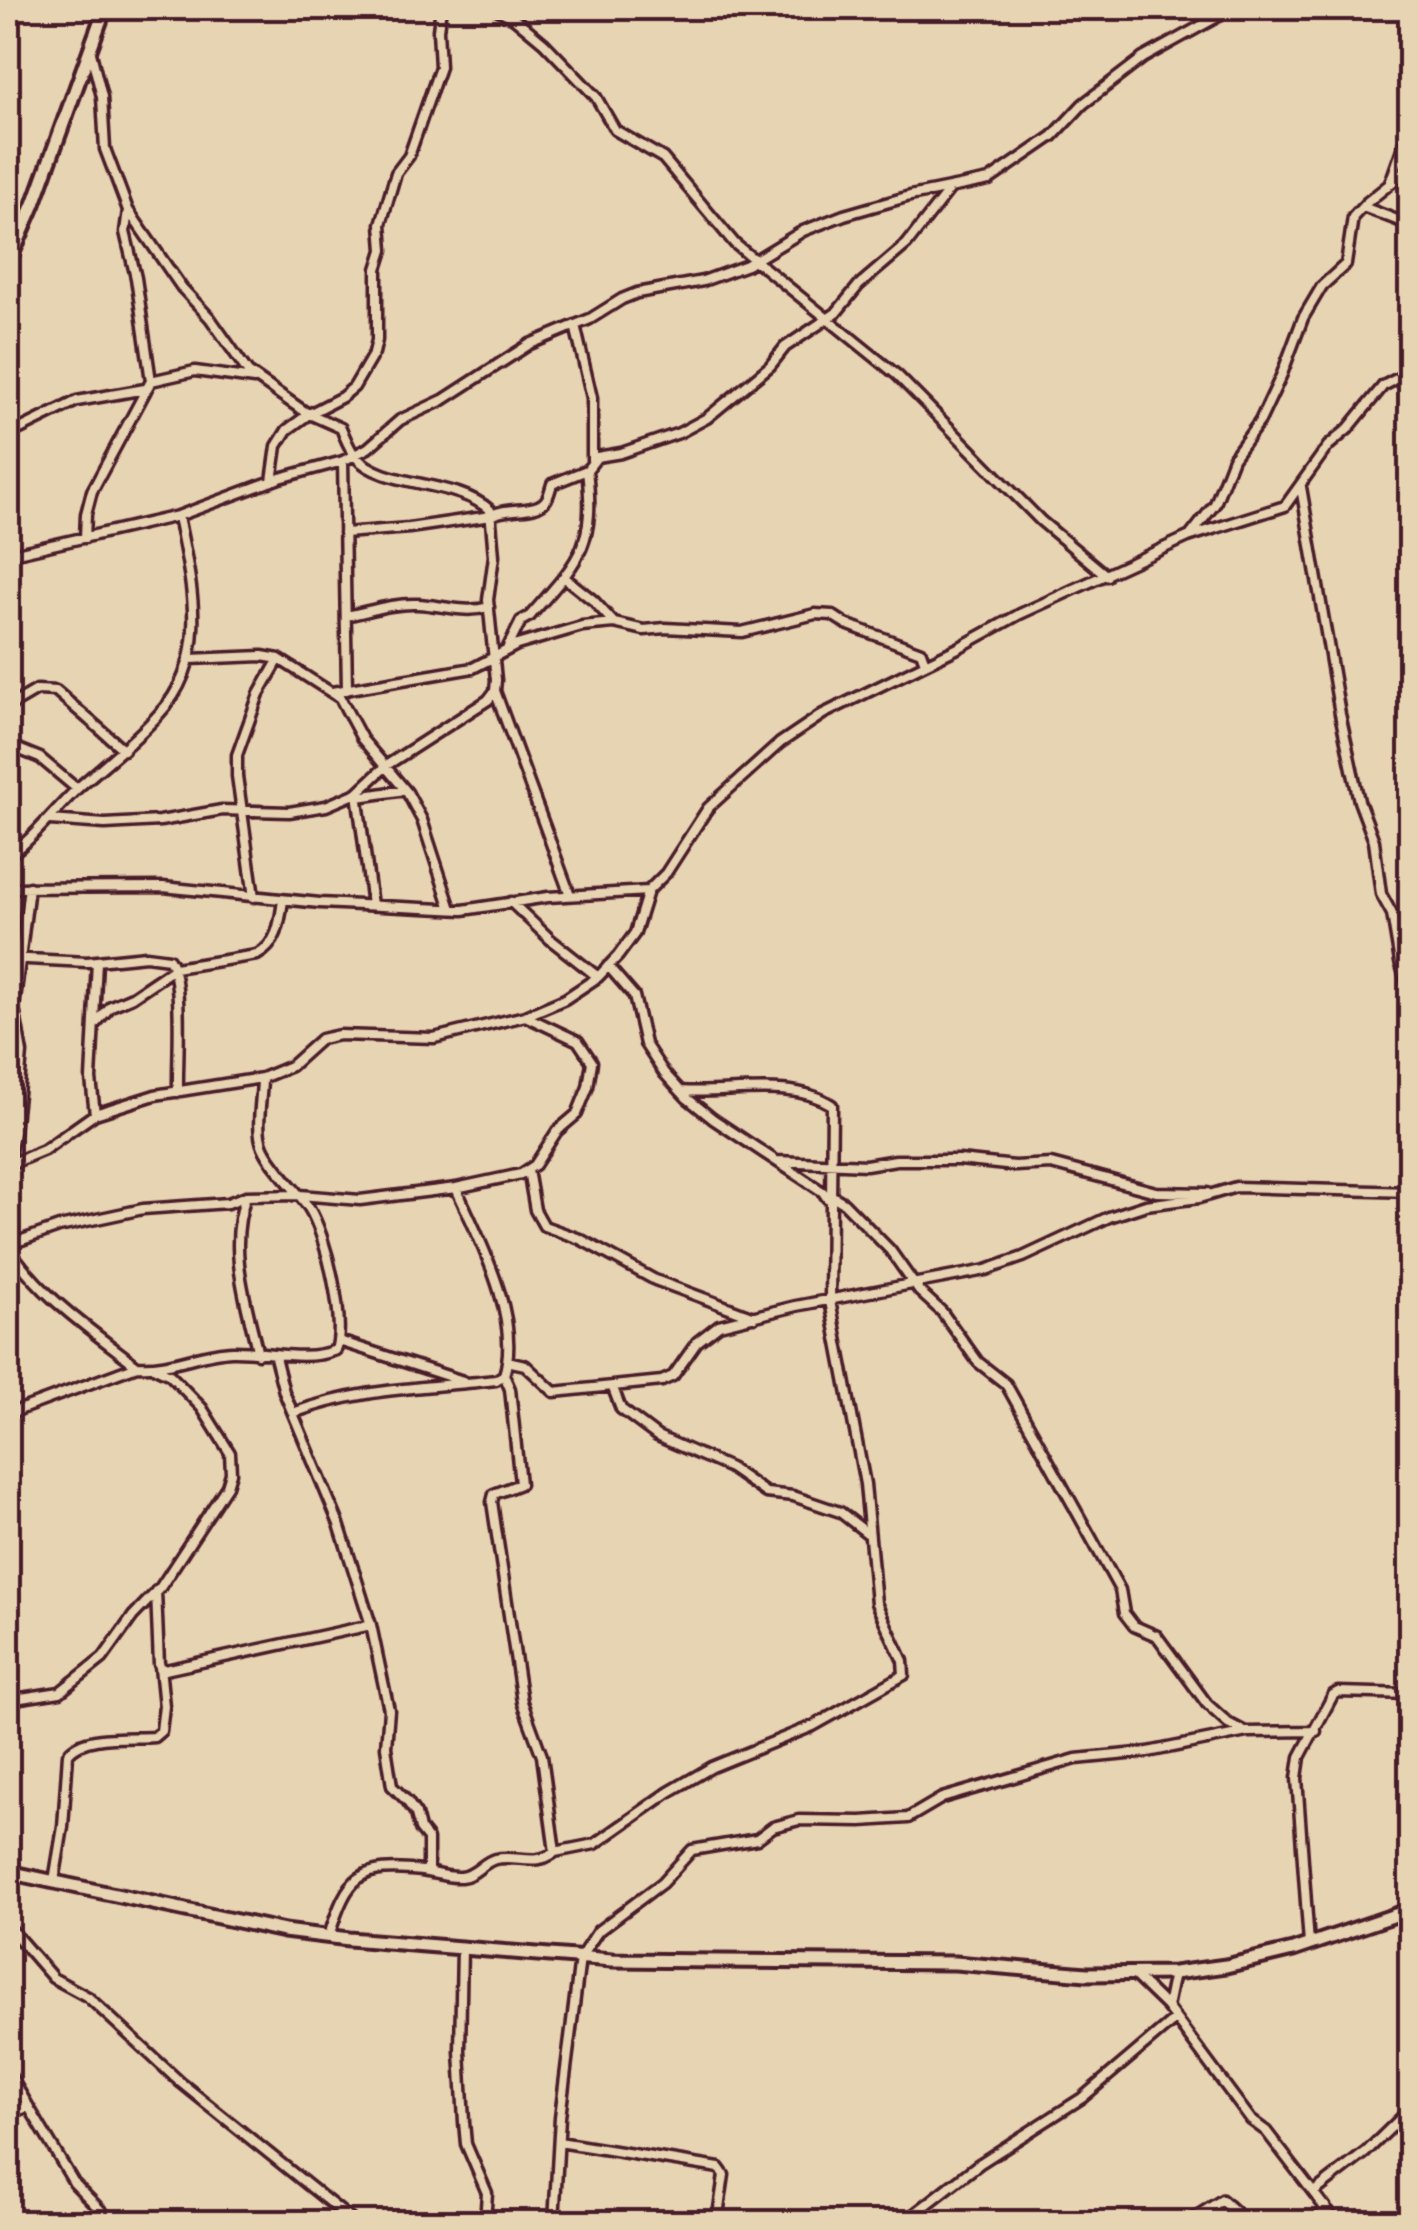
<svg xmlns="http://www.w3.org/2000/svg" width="1418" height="2230" font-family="'Balsamiq Sans',sans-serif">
<rect width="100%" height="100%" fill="#e7d4b2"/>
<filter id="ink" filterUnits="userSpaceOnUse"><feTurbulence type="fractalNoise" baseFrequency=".01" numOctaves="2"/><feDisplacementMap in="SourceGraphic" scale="20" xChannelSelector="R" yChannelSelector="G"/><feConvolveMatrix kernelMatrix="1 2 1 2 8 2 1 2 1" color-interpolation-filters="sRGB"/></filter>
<g filter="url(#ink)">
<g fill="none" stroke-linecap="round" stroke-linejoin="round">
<defs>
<path id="street" d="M 495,8 L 514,18 L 544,43 L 596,97 L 615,130 L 663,158 L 735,244 L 897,375 L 1041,521 L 1107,576
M 103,14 L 166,8
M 1390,183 L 1410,126
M 1363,207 L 1410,225
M 128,210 L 125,232 L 136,278 L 151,381
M 575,325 L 592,398 L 592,460
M 8,435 L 77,401 L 145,389
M 343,461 L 347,690
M 272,481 L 277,446 L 287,430 L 309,414 L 342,397 L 354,387 L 374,353 L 377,340 L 377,269 L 383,250 L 381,224 L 396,173 L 409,156 L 440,67 L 438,30 L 441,8
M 1301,487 L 1340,714 L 1359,801 L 1374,841 L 1381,894 L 1392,914 L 1400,962 L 1410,993
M 344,533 L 409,528 L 491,516 C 505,506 536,514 546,500 C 549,496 550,490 552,484 L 587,470 L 597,457 L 621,453 L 679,433 L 707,418 L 770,366 L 785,347 L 836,313 L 859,285 L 907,244 L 949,190
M 1190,536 L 1215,504 L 1233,458 L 1260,421 L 1282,374 L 1303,318 L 1322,286 L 1346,264 L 1353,217 L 1366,203 L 1410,168
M 85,538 L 86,514 L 92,491 L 151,381 L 195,371 L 254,379
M 8,555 L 178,516 L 280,478 L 343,461 L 368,448 L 400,420 L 443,400 L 530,344 L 590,319 L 622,299 L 637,293 L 703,281 L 747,265 L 803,231 L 844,215 L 910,196 L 989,180 L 1053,136 L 1083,104 L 1143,58 L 1219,16 L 1226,8
M 565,578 L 594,601 L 614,623
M 346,616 C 371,611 392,603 417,604 C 443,605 463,614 489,607
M 508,647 L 521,621 L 530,616 C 578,561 596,548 587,470
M 190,659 L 262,656 L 279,659 L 340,698 L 362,739 L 407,792 L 422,820 L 451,909
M 495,691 L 570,895
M 332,692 L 473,668 L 517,645 L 582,626 L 614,623 L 644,630 L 665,628 L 742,632 L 815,614 L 832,615 L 846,624 L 921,652 L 925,663
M 8,707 L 37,690 L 56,691 L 124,750
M 8,745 L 40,758 L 77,789
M 357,793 L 372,905
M 358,797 L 405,790
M 50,820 L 105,824 L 160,821 L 222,810 L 289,812 L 326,806 L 357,793 L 387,765 L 488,700 L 495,691 L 496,680 L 488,600 L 494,556 L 490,510 C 455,479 383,488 356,457 C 349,449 345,437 341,428 L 305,412 L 248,372 L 210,318 L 182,288 L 128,210 L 105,149 L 102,97 L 91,53
M 8,856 C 32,841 57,807 79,787 C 106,763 135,741 159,714 C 212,658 191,582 178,516
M 8,888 L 163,887 L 320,903 L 463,910 L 548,897 L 648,891 L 666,873 L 708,808 L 780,743 L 823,714 L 958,648 L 1020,614 L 1188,537 L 1285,506 L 1328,446 L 1348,429 L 1383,386 L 1410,372
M 254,897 L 237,776 L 237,755 L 259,694 L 279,659
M 511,902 L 551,940 L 598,977
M 8,958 L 87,962 L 146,956 L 169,959 C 184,982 177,1060 178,1092
M 608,966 L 634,996 L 645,1044 L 664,1073 L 687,1098 L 713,1119 L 823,1192 L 827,1198
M 96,1023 L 111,1006 L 132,997 L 175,968 L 257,955 C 278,944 280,921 283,900
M 95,1114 L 91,1079 L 97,961
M 777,1161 L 866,1165 L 896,1160 L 959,1160 L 1015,1166 L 1051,1164 L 1156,1192 L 1207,1193
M 8,1162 L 14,1133 L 20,1075 L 22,1053 L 14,1008 L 29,887
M 8,1165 L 44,1150 L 95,1114 L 155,1095 L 262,1078 L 291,1066 L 321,1039 L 339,1035 L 434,1038 L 525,1016 L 565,999 L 598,977 L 618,956 L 635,933 L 648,891
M 528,1170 L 535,1210 L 544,1226 L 580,1239 L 655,1280 L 754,1317
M 829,1194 L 844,1203 L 890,1250 L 919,1291 L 942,1312 L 978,1362 L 1006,1384 L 1120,1590 L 1124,1613 L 1134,1626 L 1157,1636 L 1207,1704 L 1228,1723 L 1245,1732
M 246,1196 C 227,1248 246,1301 258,1354
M 8,1245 L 59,1227 L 143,1209 L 228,1203 L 246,1196 L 300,1195 L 360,1200 L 456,1188 L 521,1174 L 535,1165 L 557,1131 L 577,1114 L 588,1087 L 592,1062 L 578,1041 L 525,1016
M 8,1247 C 42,1298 90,1329 137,1366
M 339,1341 L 463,1381
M 275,1357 L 284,1392 L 339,1524 L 371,1625 L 389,1710 L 386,1747 L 392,1786 L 407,1801 L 416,1814 L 420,1829 L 428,1839 L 428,1869 L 423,1871
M 507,1361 L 525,1365 L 554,1392 L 662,1381 L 673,1376 L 697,1342 L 719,1325 L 796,1306 L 986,1270 L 1023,1257 L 1109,1217 L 1146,1205 L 1199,1198 L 1236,1187 L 1410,1192
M 613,1388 L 621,1409 L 657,1436 L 730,1468 L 766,1493 L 793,1496 L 840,1512 L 867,1533
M 293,1413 C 359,1388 427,1388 496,1380 L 504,1375 C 522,1318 479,1239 456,1188
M 8,1414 L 137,1366 C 170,1369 200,1352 232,1351 C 266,1350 303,1363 336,1350 C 346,1319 326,1235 309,1208 C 296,1189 271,1166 263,1147 C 255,1129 262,1098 262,1078
M 156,1591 L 159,1665 L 165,1670 L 371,1625
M 8,1700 L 60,1692 L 103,1658 L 133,1616 L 160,1588 L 227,1486 L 231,1473 L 230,1453 L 202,1408 L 170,1375 L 155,1368
M 555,1852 L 595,1844 L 669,1792 L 712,1767 L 813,1726 L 904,1675 L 903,1661 L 876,1603 L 865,1484 L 830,1301 L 832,1105 C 791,1078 727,1095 681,1091
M 54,1881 L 63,1827 L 68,1754 C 83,1733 131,1739 154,1737 L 161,1731 L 164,1706 L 160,1667
M 8,1926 L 53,1978 L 88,1997 L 180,2082 L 354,2222
M 329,1936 C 348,1875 359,1864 422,1871 C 435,1873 448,1878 461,1877 C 475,1876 483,1862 495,1859 C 516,1854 536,1867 555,1852 L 542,1756 L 522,1702 L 492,1502 L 494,1494 L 520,1484 L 510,1389 L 504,1375
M 1309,1944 L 1297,1778 L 1300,1757 L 1333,1695 L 1338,1692 L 1410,1694
M 462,1948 L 460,2051 L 464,2122 L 466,2144 L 487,2193 L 485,2222
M 1134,1975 L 1167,2007 L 1251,2120 L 1266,2131 L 1336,2222
M 1167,2007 L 1174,1973
M 8,2072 L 74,2183 L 112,2222
M 8,2114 L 28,2107
M 559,2142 L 719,2168 L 724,2175 L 717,2222
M 1314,2192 L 1366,2152 L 1410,2109
M 910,2218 L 933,2222
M 554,2222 L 560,2117 L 580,1958 L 598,1931 L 662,1883 L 692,1850 L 757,1839 L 773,1827 L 799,1820 L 861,1821 L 908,1818 L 942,1798 L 1076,1759 L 1148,1752 L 1247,1732 L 1316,1731
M 904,2222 L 979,2164 L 1082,2098 L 1174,2020
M 1114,2222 L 1179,2222
M 1187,2222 L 1222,2200 L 1246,2222
M 1318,2222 L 1325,2206"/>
<path id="secondary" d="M 8,264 L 34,204 L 105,8
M 8,1872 L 284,1931 L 349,1939 L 612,1960 L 955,1963 L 1087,1974 L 1174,1973 L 1226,1966 L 1293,1950 L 1410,1910"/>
</defs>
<use href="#street" stroke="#4a1f2b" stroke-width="15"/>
<use href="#secondary" stroke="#4a1f2b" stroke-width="19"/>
<use href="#street" stroke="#e7d4b2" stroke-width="8"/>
<use href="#secondary" stroke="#e7d4b2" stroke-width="11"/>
</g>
</g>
<rect width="1418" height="2230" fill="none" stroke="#e7d4b2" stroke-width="40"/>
<rect x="20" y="20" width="1378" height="2190" fill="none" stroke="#4a1f2b" stroke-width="4" filter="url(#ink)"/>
</svg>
